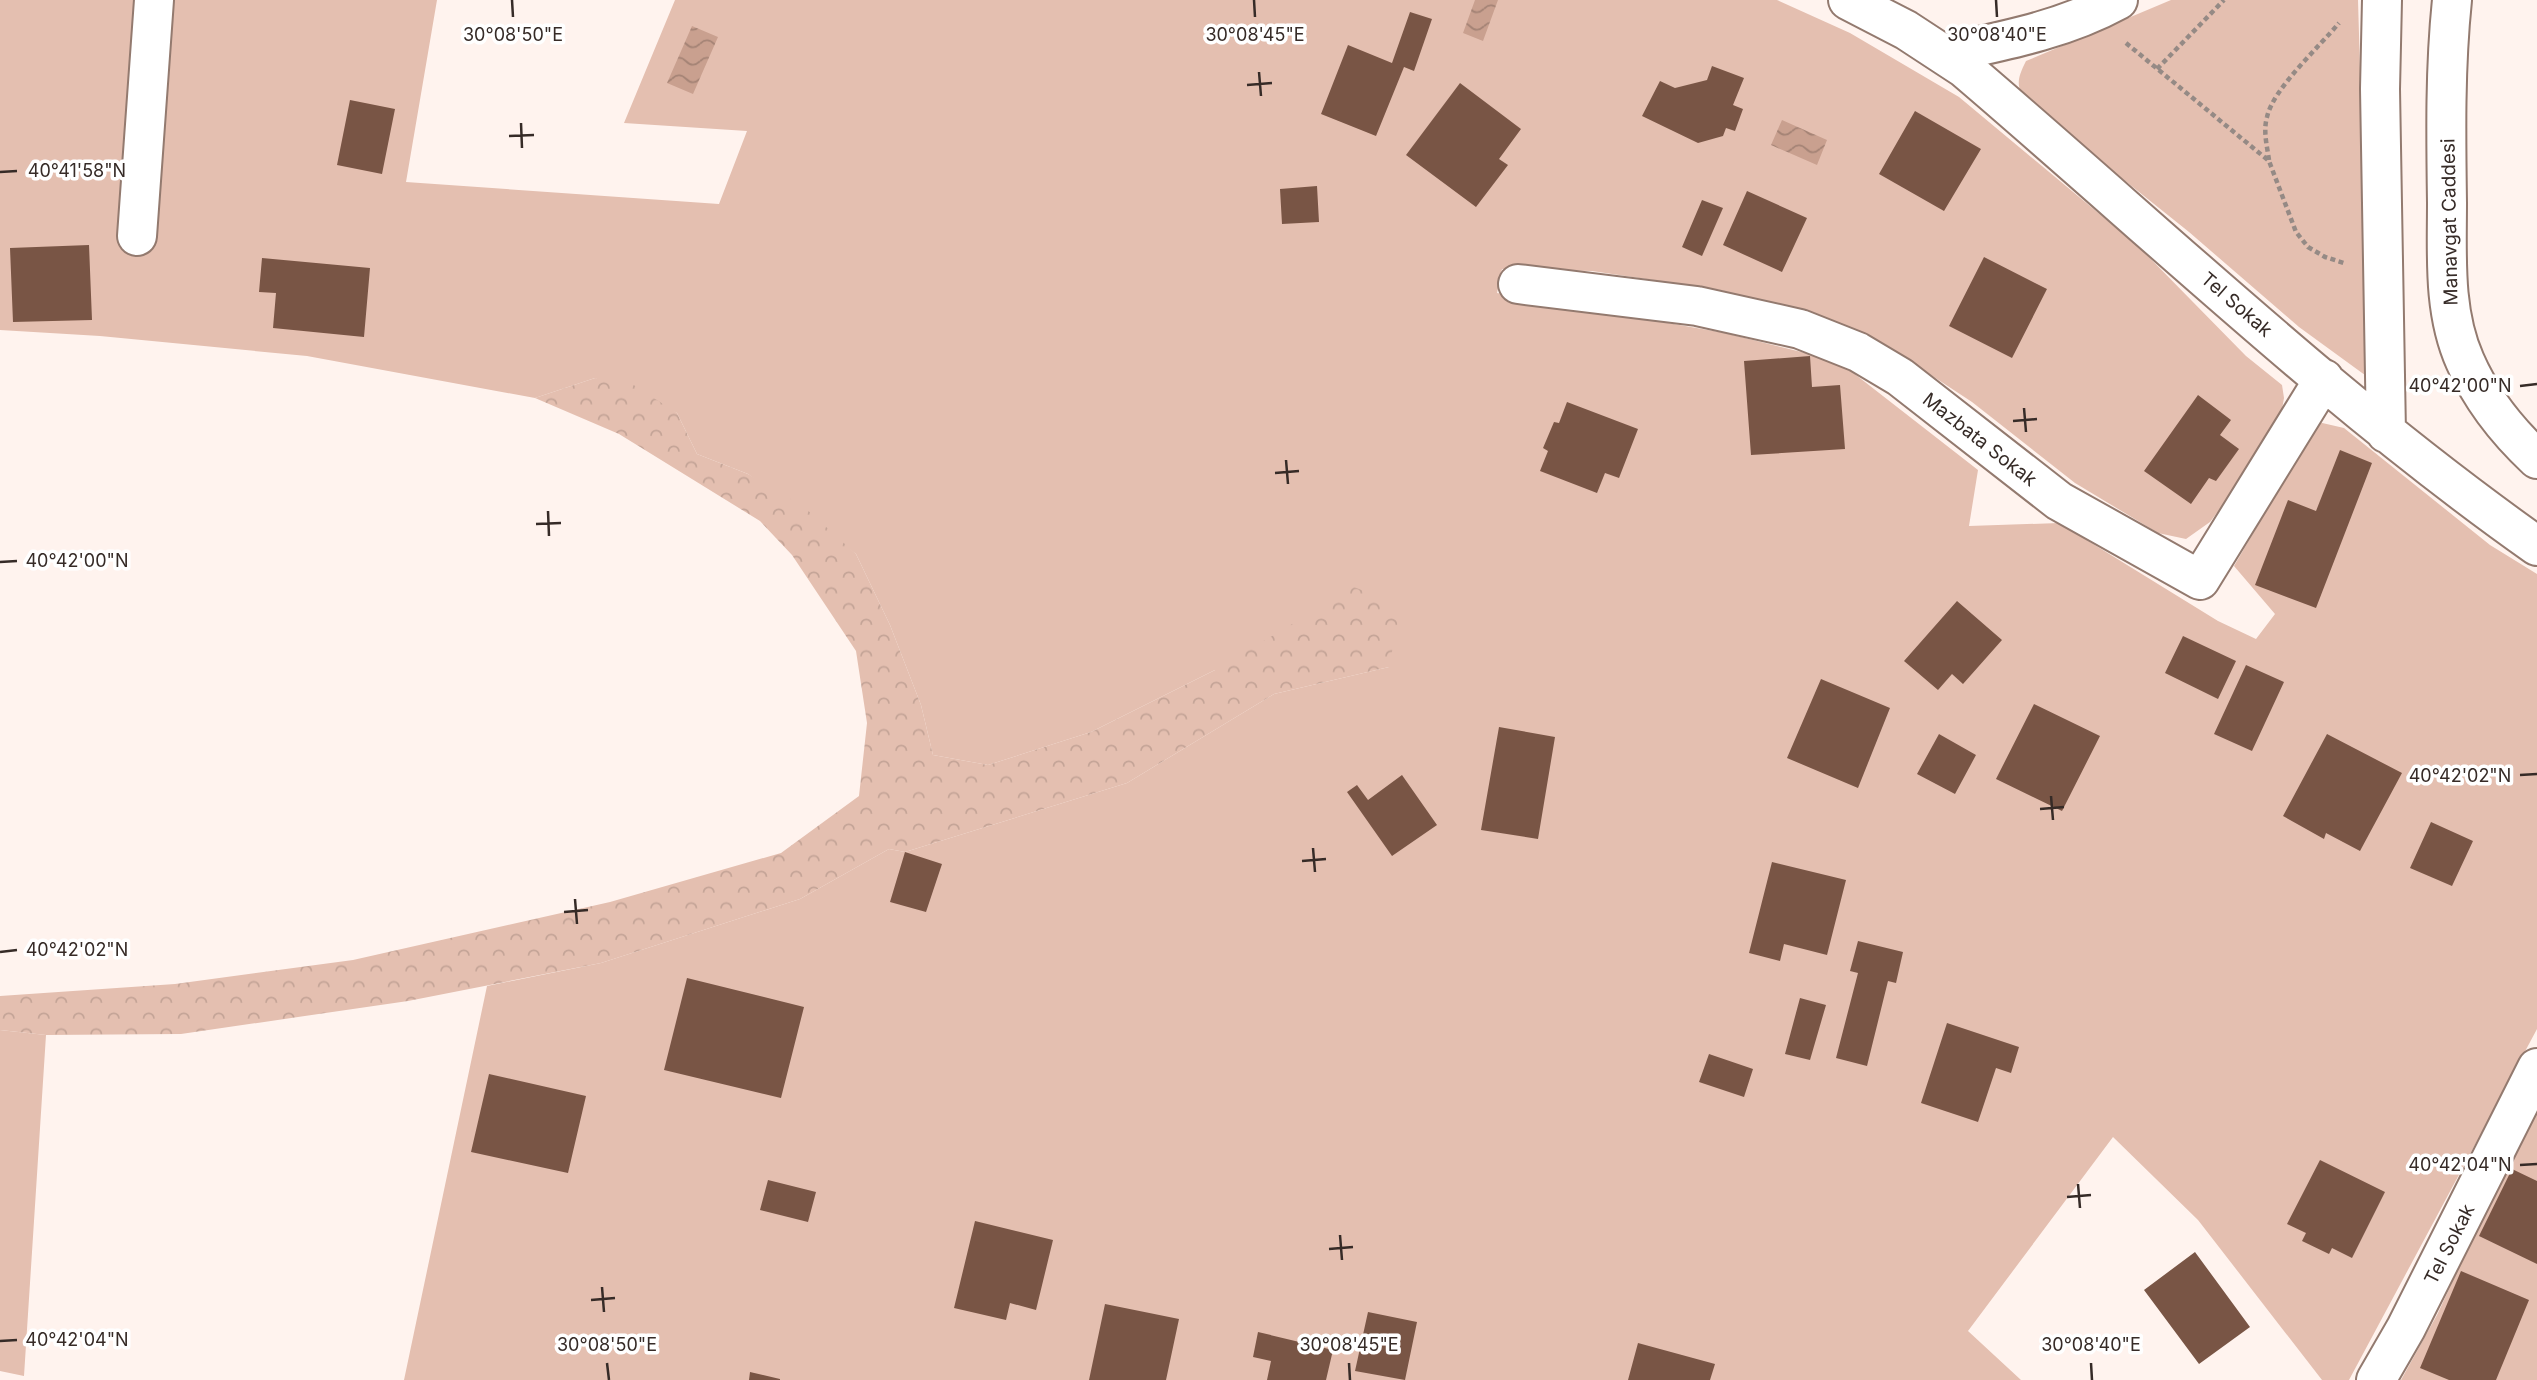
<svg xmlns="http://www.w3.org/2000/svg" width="2537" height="1380" font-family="Inter,sans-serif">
<defs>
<pattern id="forest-crowns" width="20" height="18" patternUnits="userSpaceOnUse" patternTransform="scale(1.75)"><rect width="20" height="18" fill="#e4bfb0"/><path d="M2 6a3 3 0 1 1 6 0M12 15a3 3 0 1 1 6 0" fill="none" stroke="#c4a497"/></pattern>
<pattern id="water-waves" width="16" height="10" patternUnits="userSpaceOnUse" patternTransform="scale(1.75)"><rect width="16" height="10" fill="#c9a08f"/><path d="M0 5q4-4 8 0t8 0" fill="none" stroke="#a48375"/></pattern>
</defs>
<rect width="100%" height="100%" fill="#fff3ee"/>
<path fill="#e4bfb0" d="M 0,0 L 437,0 L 406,182 L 719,204 L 747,131 L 624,123 L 675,0 L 1777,0 L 1850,33 L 1959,97 L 2138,246 L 2246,356 L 2282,385 L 2284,398 L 2278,432 L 2210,522 L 2186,539 L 2158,533 L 2075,483 L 1972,402 L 1902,356 L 1807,313 L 1720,290 L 1592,271 L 1502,269 L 1497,293 L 1725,333 L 1838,361 L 1978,470 L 1969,526 L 2059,523 L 2218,621 L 2256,639 L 2275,614 L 2234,566 L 2318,422 L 2344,428 L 2490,545 L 2537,574 L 2537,1029 L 2349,1380 L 2322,1380 L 2198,1220 L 2113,1137 L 1968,1331 L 2021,1380 L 404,1380 L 487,986 L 601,963 L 800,899 L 889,849 L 905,852 L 1127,783 L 1274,694 L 1389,667 L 1215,670 L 1091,732 L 988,765 L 933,755 L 921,705 L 890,625 L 856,554 L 748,474 L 697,454 L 677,413 L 595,378 L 535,398 L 307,356 L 100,336 L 0,330 Z
M 2171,0 L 2358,0 L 2369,378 L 2299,327 L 2189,232 L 2028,103 C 2015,87 2017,79 2026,61 Z
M 0,1030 L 46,1035 L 24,1376 L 0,1371 Z
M 2537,1110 L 2537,1380 L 2401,1380 L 2437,1315 L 2520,1137 Z"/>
<path fill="url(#forest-crowns)" d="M 595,378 L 629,382 L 677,413 L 697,454 L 748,474 L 804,507 L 856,554 L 890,625 L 921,705 L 933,755 L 988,765 L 1091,732 L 1215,670 L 1354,587 L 1401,606 L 1389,667 L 1274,694 L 1127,783 L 905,852 L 889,849 L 800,899 L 601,963 L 408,1001 L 181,1034 L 46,1035 L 0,1030 L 0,996 L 175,984 L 353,960 L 610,902 L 781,853 L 859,796 L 867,723 L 856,651 L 792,555 L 760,521 L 619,434 L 535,398 Z"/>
<path fill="url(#water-waves)" d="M 1475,0 L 1498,0 L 1483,41 L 1463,33 Z
M 692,26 L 718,37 L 693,94 L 667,83 Z
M 1782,120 L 1827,140 L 1817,165 L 1771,145 Z"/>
<path fill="#795545" d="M 1410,12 L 1432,19 L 1414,71 L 1404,67 L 1376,136 L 1321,114 L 1348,45 L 1392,63 Z
M 1712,66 L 1744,78 L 1733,105 L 1743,109 L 1735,131 L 1726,128 L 1723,136 L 1698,143 L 1642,116 L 1660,81 L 1675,88 L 1707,80 Z
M 1460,83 L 1521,129 L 1499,159 L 1508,165 L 1476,207 L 1406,155 Z
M 350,100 L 395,109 L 382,174 L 337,165 Z
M 1915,111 L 1981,149 L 1944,211 L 1879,174 Z
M 1317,186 L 1319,222 L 1282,224 L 1280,189 Z
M 1747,191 L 1807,218 L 1782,272 L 1723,245 Z
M 1702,200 L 1723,208 L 1702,256 L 1682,247 Z
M 89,245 L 92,320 L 13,322 L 10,248 Z
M 1984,257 L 2047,289 L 2012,358 L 1949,326 Z
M 262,258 L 370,268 L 364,337 L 273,328 L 276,293 L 259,292 Z
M 1810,356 L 1812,387 L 1840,385 L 1845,449 L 1751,455 L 1744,361 Z
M 2198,395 L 2231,420 L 2220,435 L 2239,449 L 2216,481 L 2209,478 L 2191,504 L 2144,471 Z
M 1567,402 L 1638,429 L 1619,478 L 1605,473 L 1597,493 L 1540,471 L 1548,451 L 1543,448 L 1554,422 L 1559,423 Z
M 2340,450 L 2372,463 L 2316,608 L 2255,585 L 2288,500 L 2316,511 Z
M 1957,601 L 2002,640 L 1963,684 L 1952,674 L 1938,690 L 1904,661 Z
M 2183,636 L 2236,661 L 2218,699 L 2165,673 Z
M 2246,665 L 2284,682 L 2252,751 L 2214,734 Z
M 1821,679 L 1890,708 L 1858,788 L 1787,758 Z
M 2034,704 L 2100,736 L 2062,811 L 1996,779 Z
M 1499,727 L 1555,737 L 1538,839 L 1481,830 Z
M 1939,734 L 1976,755 L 1955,794 L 1917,774 Z
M 2327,734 L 2402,773 L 2360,851 L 2326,833 L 2324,839 L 2283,816 Z
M 1402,775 L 1437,825 L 1392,856 L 1347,792 L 1357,785 L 1368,800 Z
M 2431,822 L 2473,841 L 2452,886 L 2410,868 Z
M 905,852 L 942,864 L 926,912 L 890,902 Z
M 1772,862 L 1846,880 L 1827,955 L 1784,944 L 1780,961 L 1749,953 Z
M 1858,941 L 1903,952 L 1896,983 L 1888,981 L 1867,1066 L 1836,1058 L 1858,973 L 1850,971 Z
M 687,978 L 804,1007 L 781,1098 L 664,1070 Z
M 1800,998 L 1826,1005 L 1810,1060 L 1785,1054 Z
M 1947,1023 L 2019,1047 L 2011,1073 L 1996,1068 L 1978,1122 L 1921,1103 Z
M 1709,1054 L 1753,1069 L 1744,1097 L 1699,1082 Z
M 489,1074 L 586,1096 L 568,1173 L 471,1152 Z
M 2320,1160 L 2385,1192 L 2352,1258 L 2332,1248 L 2329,1254 L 2302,1241 L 2306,1233 L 2287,1224 Z
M 2512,1169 L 2537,1181 L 2537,1264 L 2479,1236 Z
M 768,1180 L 816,1192 L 808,1222 L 760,1210 Z
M 975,1221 L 1053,1240 L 1036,1310 L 1010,1303 L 1006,1320 L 954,1308 Z
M 2195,1252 L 2250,1327 L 2199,1364 L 2144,1290 Z
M 2461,1271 L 2529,1300 L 2496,1380 L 2449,1380 L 2420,1368 Z
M 1105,1304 L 1179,1319 L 1166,1380 L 1089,1380 Z
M 1368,1312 L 1417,1322 L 1405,1380 L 1355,1371 Z
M 1258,1332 L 1333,1350 L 1326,1380 L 1267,1380 L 1271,1361 L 1253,1357 Z
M 1638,1343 L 1715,1364 L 1710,1380 L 1628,1380 Z
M 750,1372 L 780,1379 L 780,1380 L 749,1380 Z"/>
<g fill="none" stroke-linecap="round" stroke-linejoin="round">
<defs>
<path id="street" d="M 1848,0 L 1906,30 L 1964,68 C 2153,229 2334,403 2537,546
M 2382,0 L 2380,89 L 2386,433
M 2452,0 C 2445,67 2446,135 2447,203 C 2447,255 2443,312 2465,361 C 2481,398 2507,431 2537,459
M 1943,54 C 2003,41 2063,30 2118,0
M 137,236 L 154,0
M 1518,284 L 1697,306 L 1800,329 L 1858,352 L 1900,377 L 2059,501 L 2200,580 L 2324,379
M 2376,1380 L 2406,1328 L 2537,1068"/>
</defs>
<use href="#street" stroke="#937a6f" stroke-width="42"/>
<path stroke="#958a85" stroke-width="4.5" stroke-dasharray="5 3.5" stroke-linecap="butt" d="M 2126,43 L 2269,161 L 2296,232 L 2308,247 L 2325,257 L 2344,263
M 2157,69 L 2224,0
M 2269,160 C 2267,146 2263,131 2267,117 C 2273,89 2319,47 2339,23"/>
<use href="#street" stroke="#fff" stroke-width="38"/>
</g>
<path fill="none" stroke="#362b27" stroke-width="2.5" d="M 512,0 L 513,17M 1254,0 L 1255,17M 1996,0 L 1997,17M 1259,72 L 1261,96M 1247,85 L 1272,83M 521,123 L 522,148M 509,136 L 534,135M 0,172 L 17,171M 2520,386 L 2537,384M 2024,408 L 2026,432M 2013,421 L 2037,419M 1286,460 L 1288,484M 1275,473 L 1299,471M 548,511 L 549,536M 536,524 L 561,523M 0,562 L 17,561M 2520,775 L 2537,774M 2051,796 L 2053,820M 2040,809 L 2064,807M 1313,848 L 1315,872M 1302,861 L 1326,859M 575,899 L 577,924M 564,912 L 588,910M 0,952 L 17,950M 2520,1165 L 2537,1164M 2078,1184 L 2080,1208M 2067,1197 L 2091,1195M 1340,1235 L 1342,1260M 1329,1249 L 1353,1247M 602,1287 L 604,1312M 591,1300 L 615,1298M 0,1341 L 17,1340M 607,1363 L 609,1380M 1349,1363 L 1350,1380M 2091,1363 L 2092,1380"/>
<g text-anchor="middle" stroke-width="7" stroke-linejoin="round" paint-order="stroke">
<g font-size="19" fill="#362b27" stroke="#fff">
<text transform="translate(2449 222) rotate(-91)" y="7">Manavgat Caddesi</text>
<text transform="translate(2237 304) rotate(41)" y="7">Tel Sokak</text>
<text transform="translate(1980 439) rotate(38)" y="7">Mazbata Sokak</text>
<text transform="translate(2449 1244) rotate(-63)" y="7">Tel Sokak</text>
</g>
</g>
<g font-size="18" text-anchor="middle" fill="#362b27" stroke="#fff" stroke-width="7" stroke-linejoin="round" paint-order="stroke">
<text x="513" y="41">30°08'50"E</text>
<text x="1255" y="41">30°08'45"E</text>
<text x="1997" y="41">30°08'40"E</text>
<text x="77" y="177">40°41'58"N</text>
<text x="2460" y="392">40°42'00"N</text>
<text x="77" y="567">40°42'00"N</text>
<text x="2460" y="782">40°42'02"N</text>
<text x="77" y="956">40°42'02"N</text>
<text x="2460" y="1171">40°42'04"N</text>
<text x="77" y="1346">40°42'04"N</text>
<text x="607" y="1351">30°08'50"E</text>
<text x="1349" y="1351">30°08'45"E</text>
<text x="2091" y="1351">30°08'40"E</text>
</g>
</svg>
